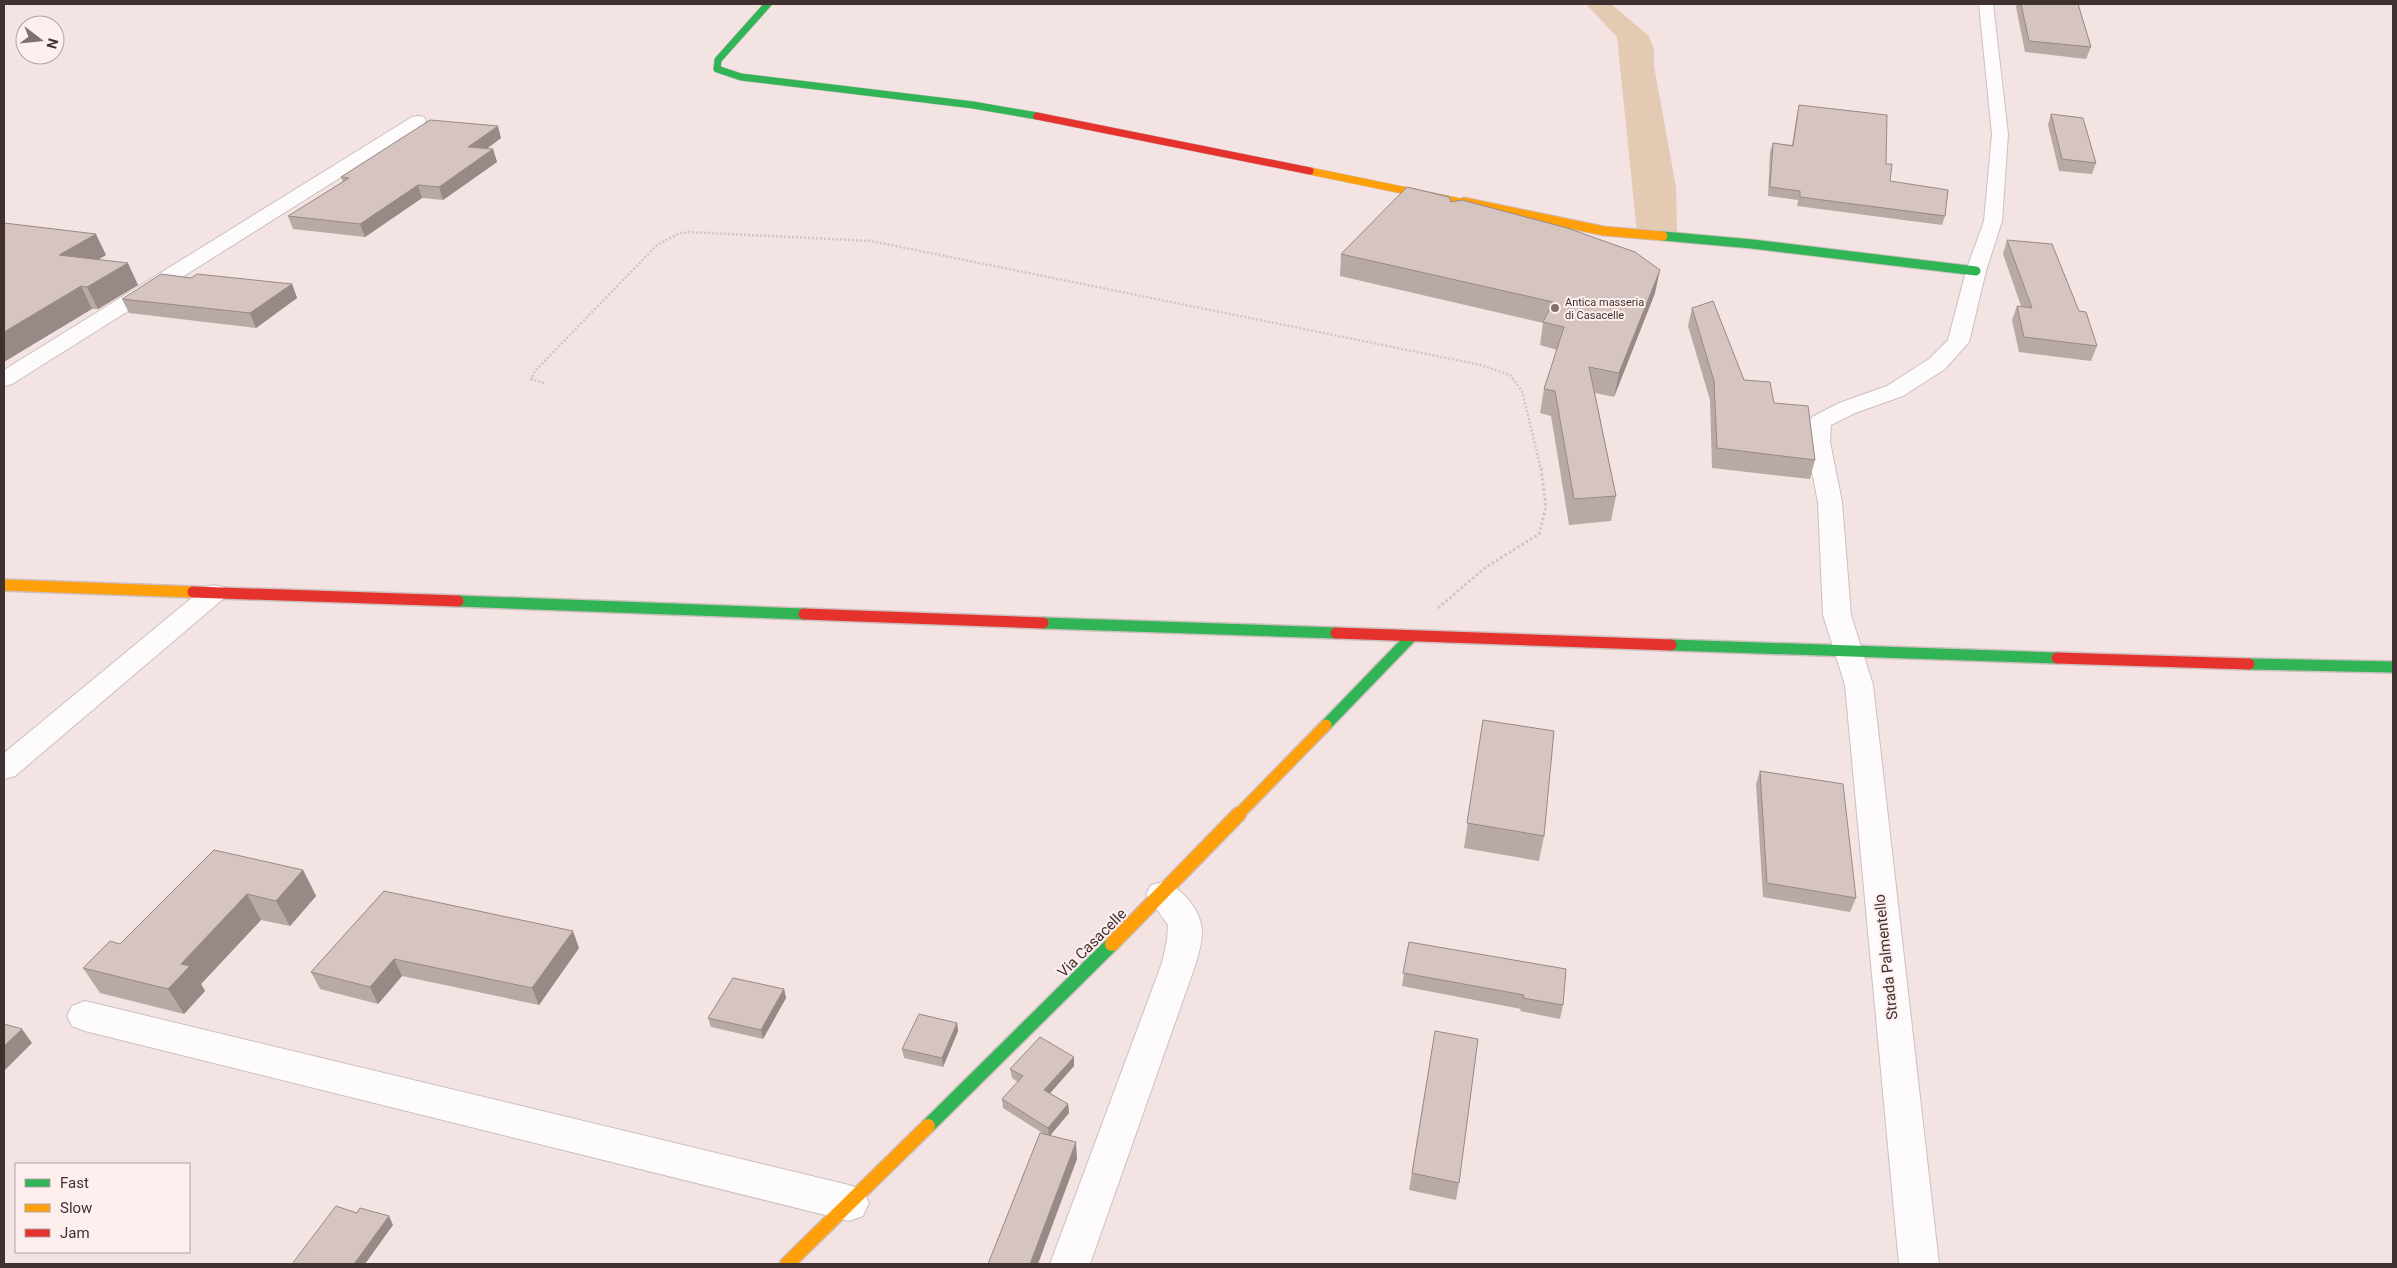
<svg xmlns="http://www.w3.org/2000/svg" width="2397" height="1268" font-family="Roboto,sans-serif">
<rect width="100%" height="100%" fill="#f4e3e3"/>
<path fill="#e4cab3" d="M 1586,4 L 1611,4 L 1648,35 L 1654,48 L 1654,66 L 1676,187 L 1677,235 L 1637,233 L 1617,37 Z"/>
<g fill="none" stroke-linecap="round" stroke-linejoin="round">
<defs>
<path id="street" d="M 1979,4 L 1993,4 L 2008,134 L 2002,221 L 1986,271 L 1969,342 L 1945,369 L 1903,396 L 1855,413 L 1831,425 L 1830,442 L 1842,502 L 1851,615 L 1873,685 L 1939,1264 L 1899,1264 L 1845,685 L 1823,615 L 1818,502 L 1806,442 L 1808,422 L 1812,417 L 1839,403 L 1887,386 L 1929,359 L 1948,340 L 1966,271 L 1984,221 L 1992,134 Z
M 418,116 L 424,117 L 426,121 L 424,125 L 12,384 L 4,386 L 4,370 L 412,117 Z
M 214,585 L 223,587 L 227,593 L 223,599 L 15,776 L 4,779 L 4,753 L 205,587 Z
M 1163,882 C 1182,887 1202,911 1202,932 C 1202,942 1199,953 1196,963 L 1090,1264 L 1050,1264 L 1162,963 L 1167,940 L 1168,925 L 1146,894 L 1151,885 Z
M 85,1001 L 849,1185 L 863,1190 L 869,1203 L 863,1216 L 849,1221 L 85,1031 L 72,1026 L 67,1016 L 72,1006 Z"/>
<path id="fast-far3" d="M 768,4 L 718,60 L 717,69 L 741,77 L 973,105 L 1037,116"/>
<path id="fast-far2" d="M 1663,236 L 1752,244 L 1976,271"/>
<path id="fast-far1" d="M 458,601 L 804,614
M 1043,623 L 1336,633
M 1671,645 L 2057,658
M 2249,664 L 2393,667
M 1326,725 L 1412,636"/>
<path id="fast" d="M 928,1126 L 1112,944"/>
<path id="slow-far3" d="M 1310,171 L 1470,204"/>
<path id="slow-far2" d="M 1464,202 L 1604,231 L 1663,236"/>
<path id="slow-far1" d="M 4,585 L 193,592
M 1237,816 L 1326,725"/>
<path id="slow" d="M 1112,944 L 1239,814
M 787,1264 L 928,1126"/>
<path id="jam-far1" d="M 1037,116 L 1310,171"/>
<path id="jam" d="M 193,592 L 458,601
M 804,614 L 1043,623
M 1336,633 L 1671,645
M 2057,658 L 2249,664"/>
</defs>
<use href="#street" stroke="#cebfbf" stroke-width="2"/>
<use href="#fast-far3" stroke="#cebfbf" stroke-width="8"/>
<use href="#fast-far2" stroke="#cebfbf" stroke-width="11"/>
<use href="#fast-far1" stroke="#cebfbf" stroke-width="14"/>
<use href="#fast" stroke="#cebfbf" stroke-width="17"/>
<use href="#slow-far3" stroke="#cebfbf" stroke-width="8"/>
<use href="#slow-far2" stroke="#cebfbf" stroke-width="11"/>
<use href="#slow-far1" stroke="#cebfbf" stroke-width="14"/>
<use href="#slow" stroke="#cebfbf" stroke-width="17"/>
<use href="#jam-far1" stroke="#cebfbf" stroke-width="8"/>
<use href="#jam" stroke="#cebfbf" stroke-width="14"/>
<path stroke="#cec6c6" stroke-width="2.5" stroke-dasharray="2 2" stroke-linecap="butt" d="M 544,383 L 531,379 L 535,371 L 657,245 L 678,234 L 688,232 L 871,241 L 1481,365 L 1510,375 L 1522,391 L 1541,469"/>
<path stroke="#cec6c6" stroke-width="3" stroke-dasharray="2.5 2.5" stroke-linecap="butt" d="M 1438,608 L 1486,567 L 1539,534 L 1546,507 L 1541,468"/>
<use href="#street" fill="#fdfbfb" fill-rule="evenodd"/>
<use href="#fast-far3" stroke="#30b455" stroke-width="7"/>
<use href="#fast-far2" stroke="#30b455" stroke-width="9"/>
<use href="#fast-far1" stroke="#30b455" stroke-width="11"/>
<use href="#fast" stroke="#30b455" stroke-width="14"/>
<use href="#slow-far3" stroke="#ff9f0a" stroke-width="7"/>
<use href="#slow-far2" stroke="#ff9f0a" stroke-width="9"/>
<use href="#slow-far1" stroke="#ff9f0a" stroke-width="11"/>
<use href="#slow" stroke="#ff9f0a" stroke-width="14"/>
<use href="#jam-far1" stroke="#e5322d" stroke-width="7"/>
<use href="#jam" stroke="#e5322d" stroke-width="11"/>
</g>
<path fill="#b8a9a5" d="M 2017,4 L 2078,4 L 2091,47 L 2086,59 L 2025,52 L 2016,7 Z
M 1799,105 L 1886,164 L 1890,181 L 1945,216 L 1942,225 L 1797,206 L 1798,200 L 1768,196 L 1770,152 L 1773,143 L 1792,145 L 1797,114 Z
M 2051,114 L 2096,163 L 2092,174 L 2059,171 L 2048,125 Z
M 501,138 L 487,149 L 493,149 L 497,162 L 443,200 L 422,198 L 365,237 L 293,229 L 288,216 L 343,182 L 341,177 Z
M 1451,202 L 1655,293 L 1614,397 L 1595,393 L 1616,496 L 1611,521 L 1569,525 L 1551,416 L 1540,413 L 1544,389 L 1557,350 L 1540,345 L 1543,323 L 1340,276 L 1341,254 Z
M 4,223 L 106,255 L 99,259 L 138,285 L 98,309 L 92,309 Z
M 2007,240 L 2079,311 L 2097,346 L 2091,361 L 2019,352 L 2012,320 L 2017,306 L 2021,306 L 2003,254 Z
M 191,278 L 292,284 L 297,298 L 256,328 L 129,313 L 122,299 Z
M 1692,308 L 1744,380 L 1774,403 L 1815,460 L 1810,479 L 1712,468 L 1710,400 L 1688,326 Z
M 1483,720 L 1544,836 L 1539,861 L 1464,848 Z
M 1760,771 L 1856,898 L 1850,912 L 1763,897 L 1756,784 Z
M 303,870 L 316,896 L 290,926 L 261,920 L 201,984 L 205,991 L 184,1014 L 100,993 L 83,968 L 120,944 Z
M 384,891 L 579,948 L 539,1005 L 402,976 L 378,1004 L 320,989 L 311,972 Z
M 1409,942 L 1563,1005 L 1560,1019 L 1520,1011 L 1521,1009 L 1402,986 Z
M 784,989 L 786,998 L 763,1039 L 711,1027 L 708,1018 Z
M 957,1023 L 958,1031 L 943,1067 L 904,1058 L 902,1049 Z
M 1435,1031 L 1459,1183 L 1456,1200 L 1409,1190 Z
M 1074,1066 L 1050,1093 L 1068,1104 L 1069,1113 L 1050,1135 L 1077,1159 L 1044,1134 L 1003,1108 L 1002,1099 L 1018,1082 L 1012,1078 L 1010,1069 Z"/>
<path fill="#968986" d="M 498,126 L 501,138 L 472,159 L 468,147 Z
M 493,149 L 497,162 L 443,200 L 439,187 Z
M 418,185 L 422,198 L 365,237 L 360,224 Z
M 96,234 L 106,255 L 69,277 L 59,255 Z
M 128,263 L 138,285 L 98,309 L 87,287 Z
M 1660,270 L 1655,293 L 1614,397 L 1619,373 Z
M 292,284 L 297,298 L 256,328 L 250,313 Z
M 81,286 L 92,309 L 4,362 L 4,332 Z
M 303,870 L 316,896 L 290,926 L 276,901 Z
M 247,894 L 261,920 L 201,984 L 205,991 L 184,1014 L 168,989 L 181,964 Z
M 573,931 L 579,948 L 539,1005 L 532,988 Z
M 394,959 L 402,976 L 378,1004 L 370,987 Z
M 784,989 L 786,998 L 763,1039 L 761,1030 Z
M 957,1023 L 958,1031 L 943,1067 L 942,1058 Z
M 22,1029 L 32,1043 L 4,1071 L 4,1046 Z
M 1074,1057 L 1074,1066 L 1045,1099 L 1044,1090 Z
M 1068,1104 L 1069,1113 L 1049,1137 L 1048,1128 Z
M 1076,1142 L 1077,1159 L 1038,1264 L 1030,1264 Z
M 389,1216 L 393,1225 L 365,1264 L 354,1264 Z"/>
<path fill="#d6c4c0" stroke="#968986" d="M 2021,4 L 2078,4 L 2091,47 L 2029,41 Z
M 1799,105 L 1887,115 L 1886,164 L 1892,164 L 1890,181 L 1948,190 L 1945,216 L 1800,197 L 1800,191 L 1770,187 L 1773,143 L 1793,146 Z
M 2051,114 L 2083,118 L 2096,163 L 2062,159 Z
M 430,120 L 498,126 L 468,147 L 493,149 L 439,187 L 418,185 L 360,224 L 288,216 L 349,178 L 341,177 Z
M 1407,187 L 1449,197 L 1451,202 L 1462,200 L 1567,228 L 1635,252 L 1660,270 L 1619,373 L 1589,367 L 1616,496 L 1574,499 L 1555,391 L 1544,389 L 1564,327 L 1543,322 L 1553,302 L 1341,254 Z
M 4,223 L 96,234 L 59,255 L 128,263 L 87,287 L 81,286 L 4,332 Z
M 2007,240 L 2052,244 L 2079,311 L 2086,312 L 2097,346 L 2024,337 L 2017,306 L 2032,308 Z
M 161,274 L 191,278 L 197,274 L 292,284 L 250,313 L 122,299 Z
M 1713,301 L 1744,380 L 1770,382 L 1774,403 L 1808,406 L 1815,460 L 1717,448 L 1714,381 L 1692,308 Z
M 1483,720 L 1554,731 L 1544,836 L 1467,823 Z
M 1760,771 L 1843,784 L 1856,898 L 1767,883 Z
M 214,850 L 303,870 L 276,901 L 247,894 L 181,964 L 190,966 L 168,989 L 83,968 L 110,941 L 120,944 Z
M 384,891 L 573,931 L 532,988 L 394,959 L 370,987 L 311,972 Z
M 1409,942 L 1566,969 L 1563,1005 L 1523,998 L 1524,995 L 1403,973 Z
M 733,978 L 784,989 L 761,1030 L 708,1018 Z
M 919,1014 L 957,1023 L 942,1058 L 902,1049 Z
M 4,1024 L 22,1029 L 4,1046 Z
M 1435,1031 L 1478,1039 L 1459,1183 L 1412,1173 Z
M 1040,1037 L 1074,1057 L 1044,1090 L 1068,1104 L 1048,1128 L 1002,1099 L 1023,1076 L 1010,1069 Z
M 1040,1133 L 1076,1142 L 1030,1264 L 988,1264 Z
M 336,1206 L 357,1213 L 360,1208 L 389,1216 L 354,1264 L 292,1264 Z"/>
<circle fill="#7f6f6f" stroke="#feeeee" stroke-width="2" cx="1555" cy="308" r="5"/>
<g text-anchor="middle" stroke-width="4" stroke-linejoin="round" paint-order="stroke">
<g font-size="11" fill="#403131" stroke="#feeeee" text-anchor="start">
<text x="1565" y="306">Antica masseria<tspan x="1565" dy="13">di Casacelle</tspan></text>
</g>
<g font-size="15" fill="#403131" stroke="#feeeee">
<text transform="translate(1092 943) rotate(-45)" y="5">Via Casacelle</text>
<text transform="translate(1886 957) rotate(-96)" y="5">Strada Palmentello</text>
</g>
</g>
<rect width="2397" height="1268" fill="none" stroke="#403131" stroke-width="10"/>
<rect x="15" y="1163" width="175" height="90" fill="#feeeee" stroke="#b2a2a2"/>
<rect x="25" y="1179" width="25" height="8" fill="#30b455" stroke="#b2a2a2"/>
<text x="60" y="1188" font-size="15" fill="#403131">Fast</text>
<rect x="25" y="1204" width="25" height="8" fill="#ff9f0a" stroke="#b2a2a2"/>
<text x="60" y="1213" font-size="15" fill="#403131">Slow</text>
<rect x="25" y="1229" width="25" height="8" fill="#e5322d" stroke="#b2a2a2"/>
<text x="60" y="1238" font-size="15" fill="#403131">Jam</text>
<g transform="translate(40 40) rotate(106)"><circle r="24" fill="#feeeee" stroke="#b2a2a2"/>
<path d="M0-4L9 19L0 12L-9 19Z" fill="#7f6f6f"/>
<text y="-8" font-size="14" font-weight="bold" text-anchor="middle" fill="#403131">N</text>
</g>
</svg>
